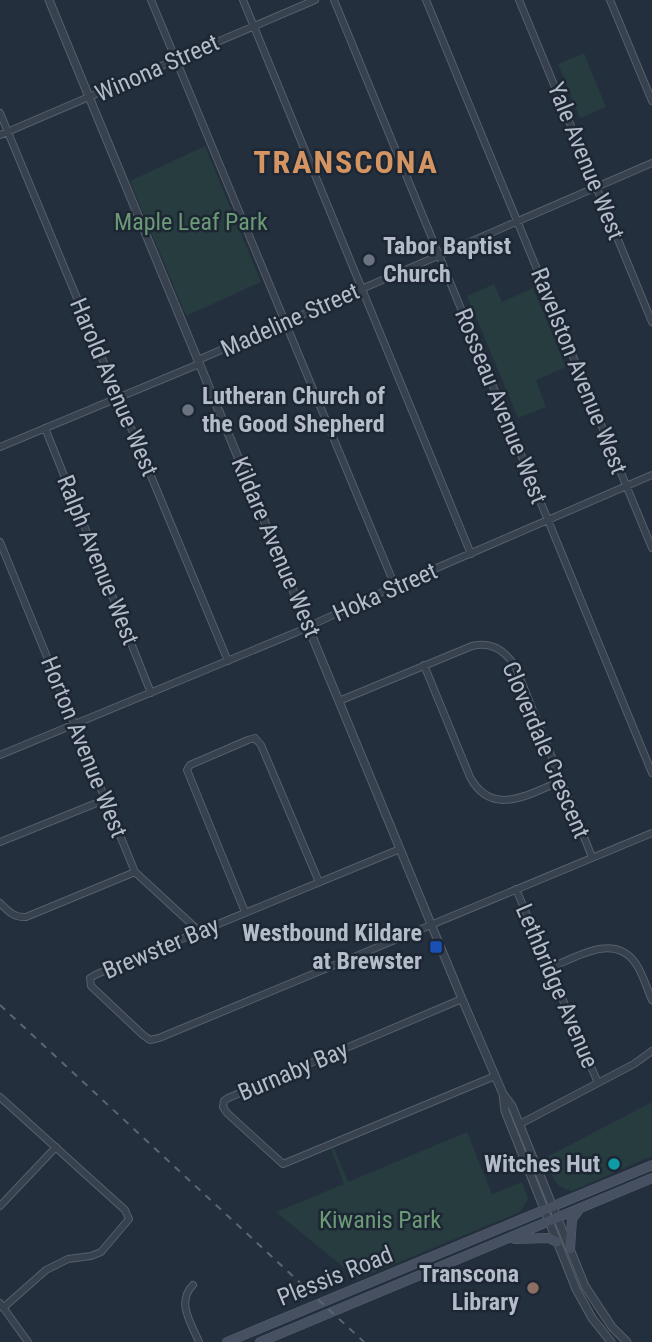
<svg xmlns="http://www.w3.org/2000/svg" width="652" height="1342" font-family="'Roboto Condensed',sans-serif">
<rect width="100%" height="100%" fill="#242f3e"/>
<path fill="#263c3f" d="M 584,53 L 606,107 L 580,118 L 558,64 Z
M 205,146 L 261,282 L 186,316 L 130,181 Z
M 494,284 L 502,302 L 533,288 L 566,367 L 536,380 L 546,407 L 518,418 L 467,296 Z
M 652,1102 L 652,1156 L 572,1191 C 552,1186 552,1175 545,1158 Z
M 467,1132 L 492,1194 L 522,1182 L 528,1199 L 520,1212 L 358,1279 L 276,1212 L 344,1184 L 331,1149 L 334,1148 L 348,1182 Z"/>
<g fill="none" stroke-linecap="round" stroke-linejoin="round">
<defs>
<path id="minor" d="M 151,0 L 395,586
M 243,0 L 471,554
M 334,0 L 652,773
M 426,0 L 652,548
M 519,0 L 652,322
M 610,0 L 652,101
M 0,113 L 228,661
M 0,135 L 315,0
M 198,360 L 652,163
M 45,428 L 151,693
M 0,447 L 199,364
M 0,542 L 135,872 L 199,931
M 424,665 L 470,777 C 492,818 529,794 561,781
M 339,701 L 472,646 C 492,641 506,651 516,668 L 592,857
M 0,755 L 297,632 L 395,586 L 652,475
M 0,842 L 104,800
M 400,849 L 97,974 L 90,978 L 91,986 L 143,1035 L 150,1040 L 159,1038 L 652,833
M 516,889 L 598,1083
M 0,903 C 8,911 14,918 26,917 L 135,872
M 245,912 L 187,770 L 190,765 L 248,740 L 255,738 L 261,745 L 319,882
M 550,968 C 576,957 615,932 636,964 C 643,974 647,989 652,1000
M 462,999 L 228,1098 L 224,1101 L 223,1107 L 227,1113 L 283,1164 L 495,1076
M 0,1097 L 125,1210 L 129,1219 L 101,1252 L 91,1256 L 68,1259 L 46,1270 L 3,1308
M 520,1124 L 634,1064 L 652,1051
M 0,1206 L 56,1147
M 193,1285 C 176,1302 191,1323 199,1342
M 0,1303 L 28,1342"/>
<path id="tertiary" d="M 49,0 L 462,999 L 503,1094 L 512,1106 L 585,1286 L 612,1327 L 627,1342
M 503,1094 L 505,1111 L 576,1289 L 592,1318 L 611,1342"/>
<path id="secondary" d="M 515,1239 L 549,1238 L 557,1242
M 570,1249 L 572,1219 L 578,1211
M 227,1342 L 652,1165
M 260,1342 L 652,1178"/>
</defs>
<use href="#minor" stroke="#565f6c" stroke-width="8"/>
<use href="#tertiary" stroke="#565f6c" stroke-width="9"/>
<use href="#secondary" stroke="#565f6c" stroke-width="10"/>
<use href="#minor" stroke="#38414e" stroke-width="6"/>
<use href="#tertiary" stroke="#38414e" stroke-width="7"/>
<use href="#secondary" stroke="#465061" stroke-width="9"/>
<path stroke="#5a6575" stroke-width="2" stroke-dasharray="7 7" stroke-linecap="butt" d="M 0,1005 L 364,1342"/>
</g>
<g fill="#6b7280" stroke="#1d2633" stroke-width="2.5">
<circle cx="369" cy="260" r="7"/>
<circle cx="188" cy="410" r="7"/>
</g>
<rect fill="#1a4fb4" stroke="#1d2633" stroke-width="2.5" x="429" y="940" width="14" height="14" rx="3.5"/>
<circle fill="#0f9aa8" stroke="#1d2633" stroke-width="2.5" cx="614" cy="1164" r="7"/>
<circle fill="#8d6e63" stroke="#1d2633" stroke-width="2.5" cx="533" cy="1288" r="7"/>
<g text-anchor="middle" stroke-width="5" stroke-linejoin="round" paint-order="stroke">
<g font-size="24" fill="#b4bcc9" stroke="#1d2633">
<text transform="translate(157 68) rotate(-24)" y="8">Winona Street</text>
<text transform="translate(586 161) rotate(68)" y="8">Yale Avenue West</text>
<text transform="translate(290 320) rotate(-24)" y="8">Madeline Street</text>
<text transform="translate(579 371) rotate(68)" y="8">Ravelston Avenue West</text>
<text transform="translate(114 387) rotate(67)" y="8">Harold Avenue West</text>
<text transform="translate(501 406) rotate(68)" y="8">Rosseau Avenue West</text>
<text transform="translate(276 547) rotate(67)" y="8">Kildare Avenue West</text>
<text transform="translate(98 560) rotate(68)" y="8">Ralph Avenue West</text>
<text transform="translate(385 592) rotate(-24)" y="8">Hoka Street</text>
<text transform="translate(84 747) rotate(68)" y="8">Horton Avenue West</text>
<text transform="translate(546 750) rotate(67)" y="8">Cloverdale Crescent</text>
<text transform="translate(161 948) rotate(-23)" y="8">Brewster Bay</text>
<text transform="translate(557 986) rotate(67)" y="8">Lethbridge Avenue</text>
<text transform="translate(293 1071) rotate(-23)" y="8">Burnaby Bay</text>
<text transform="translate(335 1276) rotate(-22)" y="8">Plessis Road</text>
</g>
<g font-size="24" fill="#6b9a76" stroke="#1d2633">
<text x="191" y="230">Maple Leaf Park</text>
<text x="380" y="1228">Kiwanis Park</text>
</g>
<g font-size="24" font-weight="bold" fill="#b4bcc9" stroke="#1d2633" text-anchor="end">
<text x="383" y="254" text-anchor="start">Tabor Baptist<tspan x="383" dy="28">Church</tspan></text>
<text x="202" y="404" text-anchor="start">Lutheran Church of<tspan x="202" dy="28">the Good Shepherd</tspan></text>
<text x="422" y="941">Westbound Kildare<tspan x="422" dy="28">at Brewster</tspan></text>
<text x="600" y="1172">Witches Hut</text>
<text x="519" y="1282">Transcona<tspan x="519" dy="28">Library</tspan></text>
</g>
<g font-size="32" font-weight="bold" letter-spacing="2" fill="#d59563" stroke="#1d2633">
<text x="346" y="173">TRANSCONA</text>
</g>
</g>
</svg>
